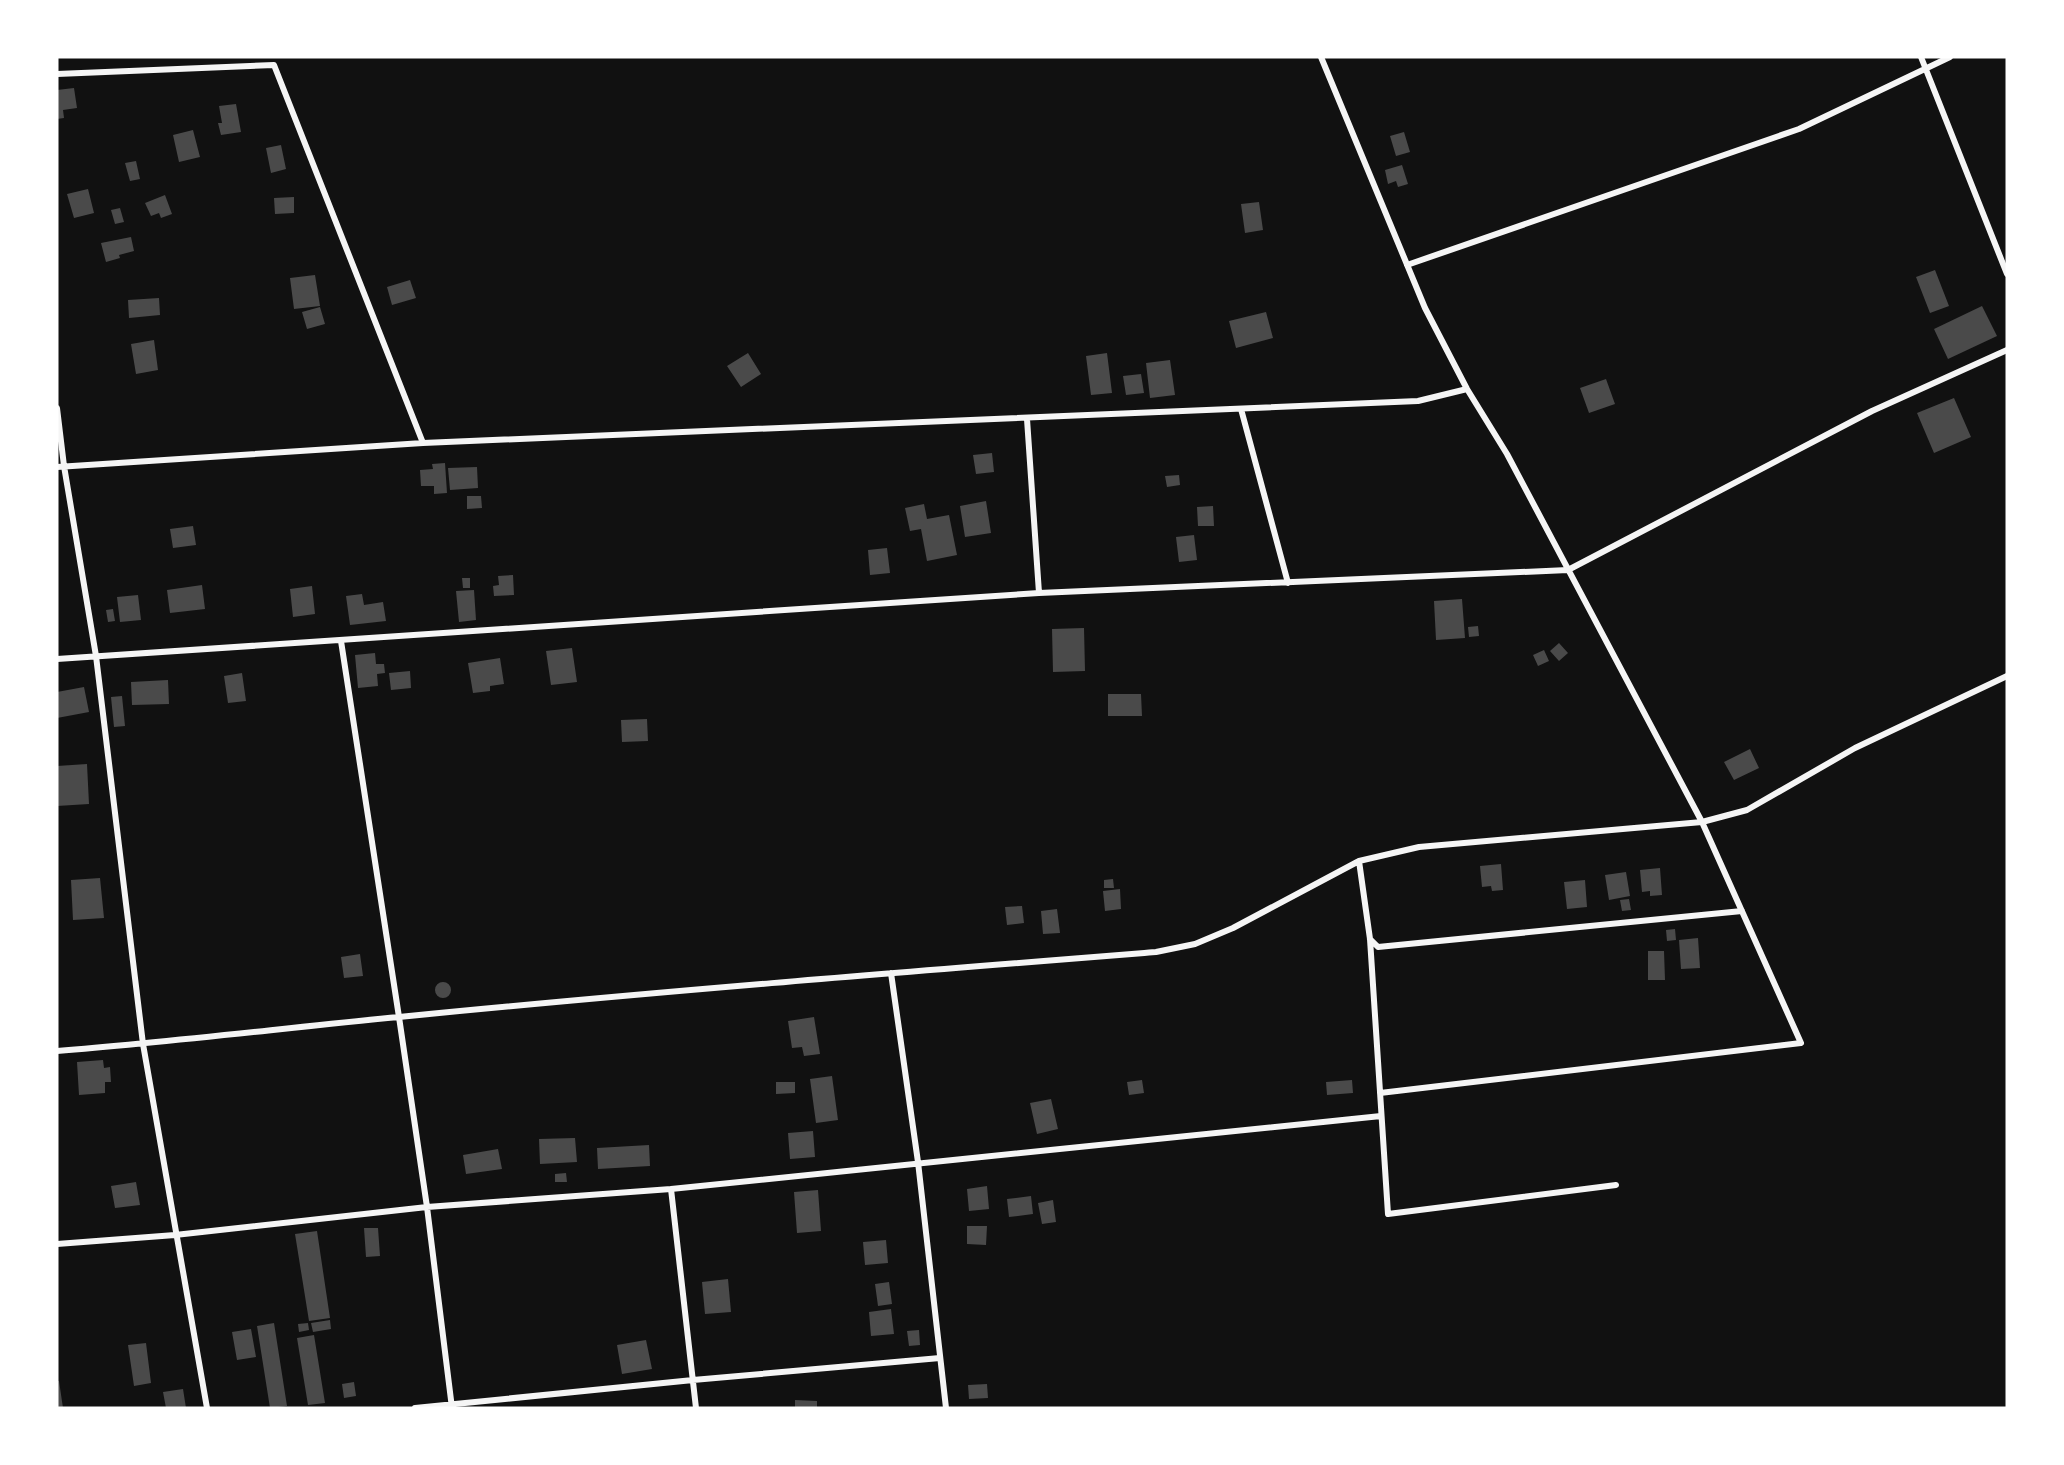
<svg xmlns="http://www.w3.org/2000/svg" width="2064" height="1465" font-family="Arial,sans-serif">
<rect width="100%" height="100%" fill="#111"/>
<path fill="#4a4a4a" d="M 74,88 L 77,108 L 63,110 L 64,118 L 57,119 L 57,90 Z
M 236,104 L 241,132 L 221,135 L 218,123 L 222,123 L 219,106 Z
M 193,130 L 200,157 L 179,162 L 173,135 Z
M 1404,132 L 1410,152 L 1396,156 L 1390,136 Z
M 281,145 L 286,169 L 271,173 L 266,148 Z
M 136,161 L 140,179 L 130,181 L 125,163 Z
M 1402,165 L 1408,184 L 1398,187 L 1396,181 L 1388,184 L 1385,170 Z
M 88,189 L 94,213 L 74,218 L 67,194 Z
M 165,195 L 172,214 L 161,218 L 159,213 L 151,216 L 145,203 Z
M 294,197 L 294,213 L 275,214 L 274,198 Z
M 1259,202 L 1263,230 L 1245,233 L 1241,204 Z
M 120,208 L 124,222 L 115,224 L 111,210 Z
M 131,237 L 134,251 L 119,255 L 120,258 L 106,262 L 101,243 Z
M 1935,270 L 1949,306 L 1930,313 L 1916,277 Z
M 315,275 L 320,306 L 294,309 L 290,278 Z
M 410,280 L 416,298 L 392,305 L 387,287 Z
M 159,298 L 160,315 L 129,318 L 128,300 Z
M 1982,306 L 1997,336 L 1948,359 L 1934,329 Z
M 320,307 L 325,324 L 307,329 L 302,312 Z
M 1266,312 L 1273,338 L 1236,348 L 1229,321 Z
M 154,340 L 158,370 L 136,374 L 131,344 Z
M 748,353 L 761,374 L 741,387 L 727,366 Z
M 1107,353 L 1112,393 L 1091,395 L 1086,356 Z
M 1170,360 L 1175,395 L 1150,398 L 1146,363 Z
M 1141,374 L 1144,393 L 1126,395 L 1123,376 Z
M 1606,379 L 1615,404 L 1589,413 L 1580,388 Z
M 1954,398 L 1971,437 L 1934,453 L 1917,413 Z
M 992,453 L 994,472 L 976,474 L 973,455 Z
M 445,463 L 447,493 L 434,494 L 434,486 L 421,486 L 420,470 L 433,469 L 432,464 Z
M 477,467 L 478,488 L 450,490 L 448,468 Z
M 1179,475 L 1180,485 L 1167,487 L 1165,476 Z
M 467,496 L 481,496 L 482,508 L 467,509 Z
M 986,501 L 991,533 L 965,537 L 960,506 Z
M 924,504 L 927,519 L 949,515 L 957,555 L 927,561 L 921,529 L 910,531 L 905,508 Z
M 1213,506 L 1214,526 L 1198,526 L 1197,507 Z
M 193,526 L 196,545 L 173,548 L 170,529 Z
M 1194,535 L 1197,560 L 1179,562 L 1176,537 Z
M 887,548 L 890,573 L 870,575 L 868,550 Z
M 513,575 L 514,595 L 494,596 L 493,586 L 499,585 L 498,576 Z
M 462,578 L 470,578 L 470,588 L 463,588 Z
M 202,585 L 205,609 L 170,613 L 167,590 Z
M 312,586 L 315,614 L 293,617 L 290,589 Z
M 474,590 L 476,620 L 459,622 L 456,591 Z
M 362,594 L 364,605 L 383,602 L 386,621 L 350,625 L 346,596 Z
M 138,595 L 141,620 L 120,622 L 117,597 Z
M 1462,599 L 1465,638 L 1436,640 L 1434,601 Z
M 113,609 L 115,621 L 108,622 L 106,610 Z
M 1478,626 L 1479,636 L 1469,637 L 1468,627 Z
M 1084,628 L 1085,671 L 1053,672 L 1052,629 Z
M 1559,643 L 1568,653 L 1559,661 L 1550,651 Z
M 572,648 L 577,682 L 551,685 L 546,651 Z
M 1544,650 L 1549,661 L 1538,666 L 1533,655 Z
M 375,653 L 376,664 L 384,664 L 385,673 L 377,674 L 378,686 L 358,688 L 355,655 Z
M 500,658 L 504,684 L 490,686 L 490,691 L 473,693 L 468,663 Z
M 410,671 L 411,688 L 391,690 L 389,673 Z
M 242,673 L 246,701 L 228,703 L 224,676 Z
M 168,680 L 169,704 L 132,705 L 131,682 Z
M 84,687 L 89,712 L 57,718 L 57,692 Z
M 1108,694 L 1141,694 L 1142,716 L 1108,716 Z
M 122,696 L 125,726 L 114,727 L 111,697 Z
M 647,719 L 648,741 L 622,742 L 621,720 Z
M 1750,749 L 1759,768 L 1734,780 L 1724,762 Z
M 87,764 L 89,804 L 57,806 L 57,766 Z
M 1501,864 L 1503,890 L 1492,891 L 1491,886 L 1482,887 L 1480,866 Z
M 1660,868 L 1662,895 L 1650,896 L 1650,891 L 1642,892 L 1640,870 Z
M 1626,872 L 1630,896 L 1609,900 L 1605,875 Z
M 100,878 L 104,918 L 73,920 L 71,880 Z
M 1113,879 L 1114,888 L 1104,888 L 1104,880 Z
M 1585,880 L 1587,907 L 1567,909 L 1564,882 Z
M 1120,889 L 1121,909 L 1105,911 L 1103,891 Z
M 1629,899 L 1631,910 L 1622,911 L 1620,900 Z
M 1022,906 L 1024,923 L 1007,925 L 1005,907 Z
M 1057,909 L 1060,933 L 1043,934 L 1041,911 Z
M 1675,929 L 1676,940 L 1667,941 L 1666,930 Z
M 1698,938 L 1700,968 L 1681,969 L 1679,940 Z
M 1648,951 L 1664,951 L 1665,980 L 1648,980 Z
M 360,954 L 363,976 L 344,978 L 341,957 Z
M435 990a8 8 0 1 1 16 0a8 8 0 1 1-16 0Z
M 814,1017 L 820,1054 L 804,1056 L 802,1047 L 792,1048 L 788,1021 Z
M 103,1060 L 104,1068 L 110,1067 L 111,1082 L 105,1082 L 105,1093 L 79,1095 L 77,1062 Z
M 832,1076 L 838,1120 L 816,1123 L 810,1079 Z
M 1142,1080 L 1144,1093 L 1129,1095 L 1127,1082 Z
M 1352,1080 L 1353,1093 L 1327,1095 L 1326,1082 Z
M 776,1082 L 795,1082 L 795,1093 L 776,1094 Z
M 1051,1099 L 1058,1129 L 1037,1134 L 1030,1103 Z
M 813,1131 L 815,1157 L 790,1159 L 788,1133 Z
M 575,1138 L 577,1162 L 540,1164 L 539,1139 Z
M 649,1145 L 650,1166 L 598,1169 L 597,1148 Z
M 498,1149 L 502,1169 L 466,1174 L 463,1155 Z
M 566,1173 L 567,1182 L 555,1182 L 555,1174 Z
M 136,1182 L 140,1205 L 115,1208 L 111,1186 Z
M 987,1186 L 989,1209 L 969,1211 L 967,1189 Z
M 818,1190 L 821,1231 L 797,1233 L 794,1192 Z
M 1031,1196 L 1033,1214 L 1009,1217 L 1007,1199 Z
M 1053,1200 L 1056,1222 L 1042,1224 L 1038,1203 Z
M 967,1226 L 987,1226 L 986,1245 L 967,1244 Z
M 364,1228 L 378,1228 L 380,1256 L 366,1257 Z
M 317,1231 L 330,1318 L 309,1321 L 295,1234 Z
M 886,1240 L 888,1263 L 865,1265 L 863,1242 Z
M 728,1279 L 731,1312 L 705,1314 L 702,1282 Z
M 889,1282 L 892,1304 L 878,1306 L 875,1284 Z
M 891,1309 L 894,1334 L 871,1336 L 869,1312 Z
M 330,1320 L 331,1329 L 313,1332 L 311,1323 Z
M 274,1323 L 287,1406 L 270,1408 L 257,1326 Z
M 308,1323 L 309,1330 L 299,1332 L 298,1324 Z
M 251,1329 L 256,1357 L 237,1360 L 232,1332 Z
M 919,1330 L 920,1345 L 909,1346 L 907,1331 Z
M 314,1335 L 325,1403 L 308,1405 L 297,1338 Z
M 646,1340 L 652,1369 L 622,1374 L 617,1345 Z
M 146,1343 L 151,1383 L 134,1386 L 128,1345 Z
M 57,1381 L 59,1381 L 63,1408 L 57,1408 Z
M 354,1382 L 356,1396 L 344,1398 L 342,1384 Z
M 987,1384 L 988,1398 L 969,1399 L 968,1385 Z
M 183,1389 L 186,1408 L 166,1408 L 163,1392 Z
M 795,1400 L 817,1401 L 817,1408 L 795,1408 Z"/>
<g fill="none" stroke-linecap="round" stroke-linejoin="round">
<path stroke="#f5f5f5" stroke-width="6" d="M 1321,57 L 1425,308 L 1467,389 L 1507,454 L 1702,822 L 1801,1043 L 1380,1093
M 1921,57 L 2007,274
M 57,74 L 274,65 L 423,443
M 1407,265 L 1799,129 L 1950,57
M 57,408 L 64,466 L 96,656 L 143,1044 L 207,1408
M 1241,409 L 1288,583
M 1027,419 L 1039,593
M 57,467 L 423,443 L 1418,401 L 1467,389
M 341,641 L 399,1017 L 427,1207 L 452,1408
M 57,659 L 1039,593 L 1568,570 L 1872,411 L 2007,350
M 1359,861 L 1370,939 L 1388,1214 L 1616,1185
M 1370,939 L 1378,947 L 1742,911
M 891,973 L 918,1162 L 946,1408
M 57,1051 C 171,1042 285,1028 399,1017 C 651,992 904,972 1156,952 L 1195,944 L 1233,928 L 1359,861 L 1419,847 L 1702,822 L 1747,810 L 1855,748 L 2007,676
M 671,1189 L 696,1408
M 57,1244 L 175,1235 L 427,1207 L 671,1189 L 1381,1116
M 415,1408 L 693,1380 L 940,1358"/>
</g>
<rect width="2064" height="1465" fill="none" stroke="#ffffff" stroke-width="117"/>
</svg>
